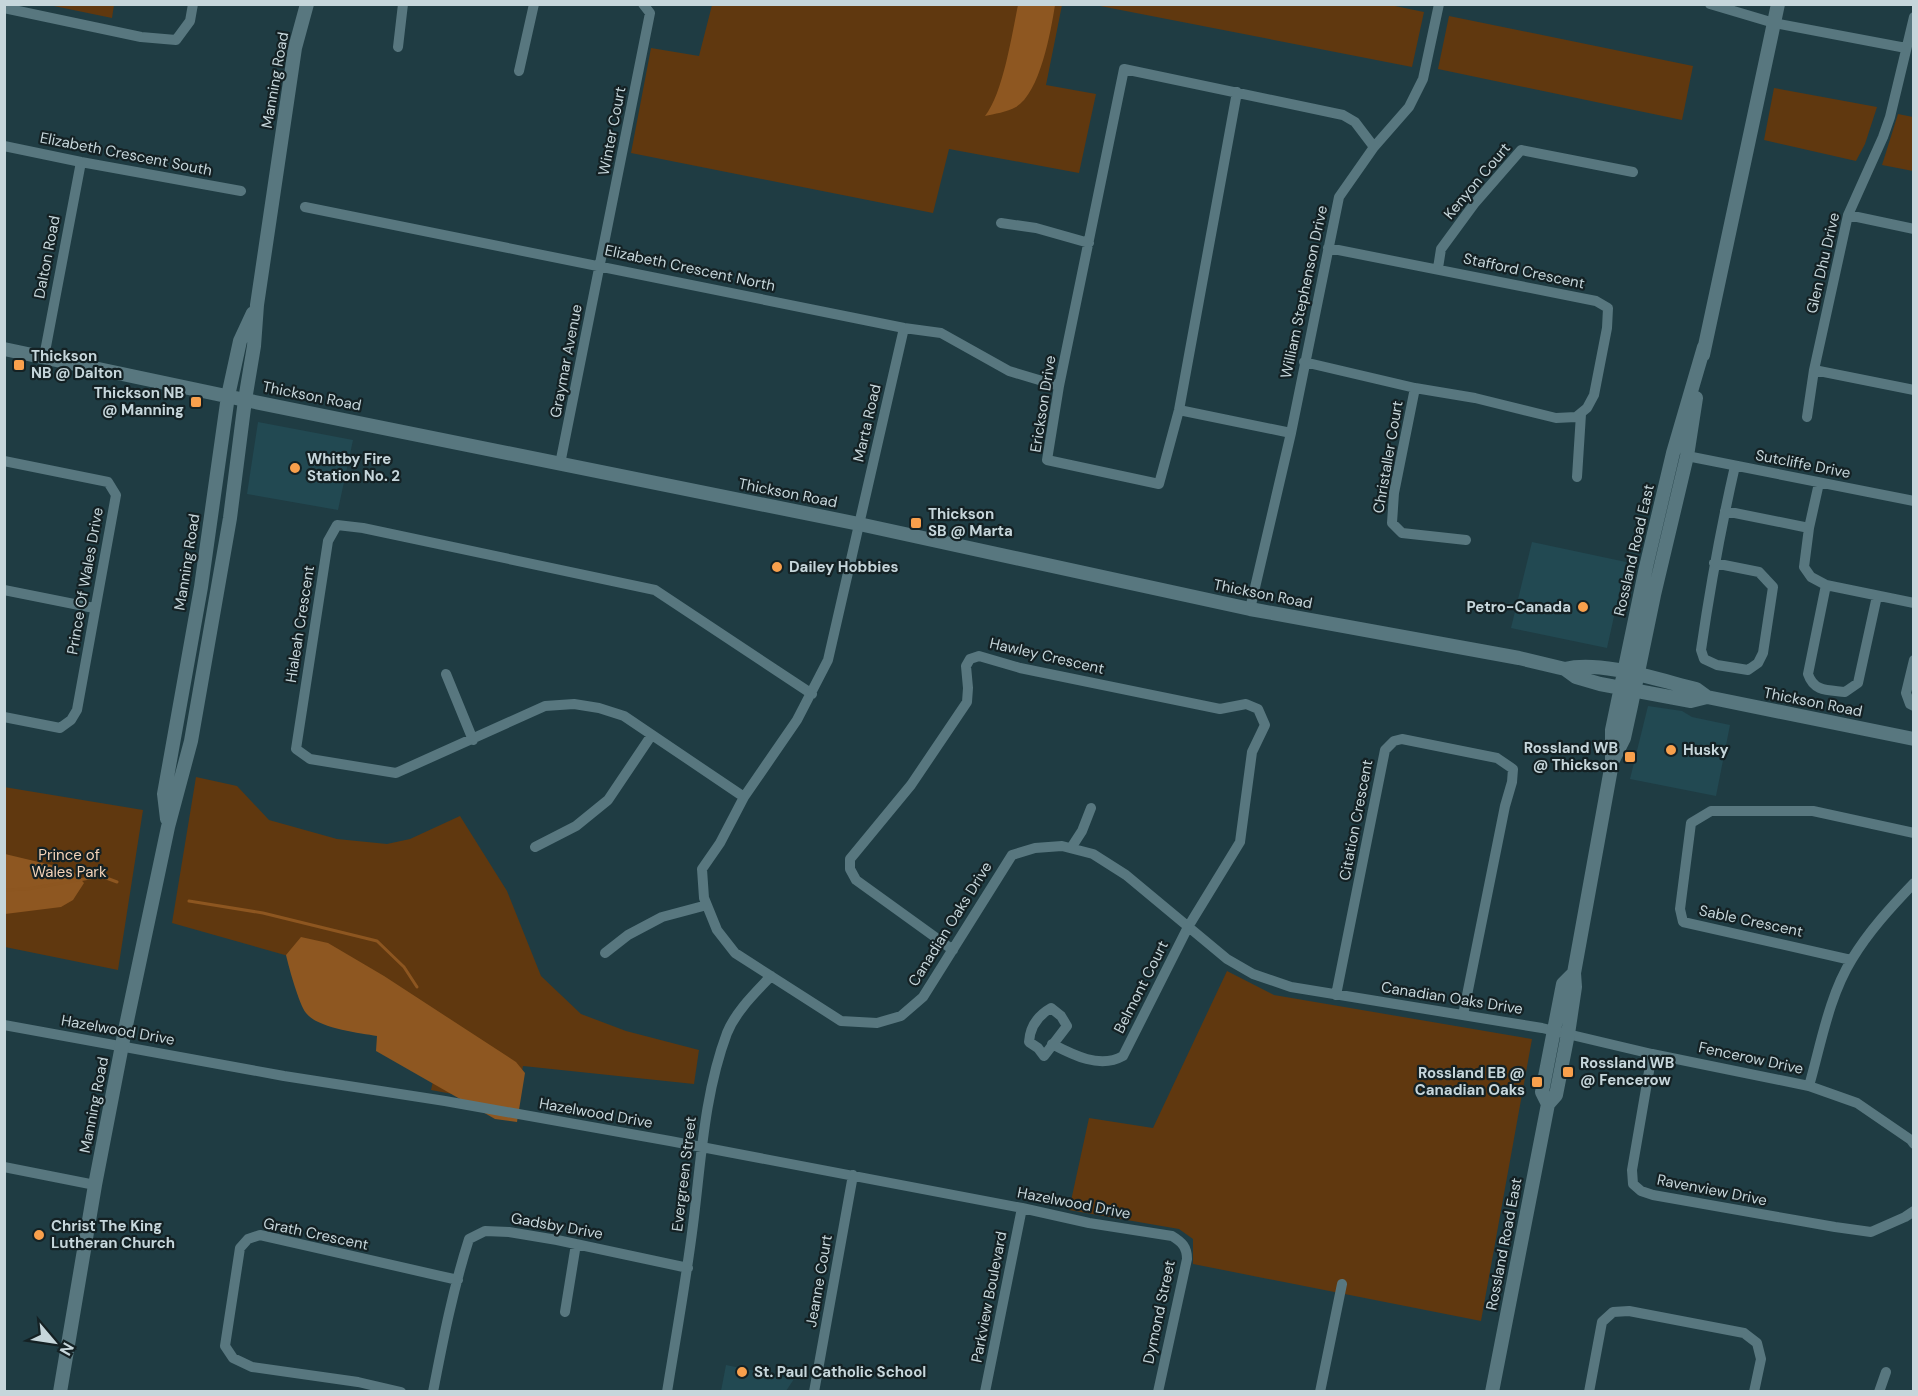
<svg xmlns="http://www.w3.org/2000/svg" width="1918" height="1396" font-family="'DM Sans',sans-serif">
<rect width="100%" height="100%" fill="#1f3c43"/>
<path fill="#224952" d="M 258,422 L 353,440 L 338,510 L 247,494 Z
M 1532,542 L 1626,562 L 1607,648 L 1511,628 Z
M 1648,706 L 1682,711 L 1692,717 L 1730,725 L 1716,796 L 1630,779 Z
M 726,1365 L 794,1379 L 786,1391 L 721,1391 Z"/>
<path fill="#60380f" d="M 49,5 L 114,4 L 114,5 L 112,18 Z
M 712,5 L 1062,5 L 1046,85 L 1096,94 L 1079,173 L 949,149 L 933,213 L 631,153 L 651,48 L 699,56 Z
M 1390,5 L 1424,12 L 1412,67 L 1095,5 Z
M 1449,16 L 1693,66 L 1682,120 L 1438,69 Z
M 1774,88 L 1877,107 L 1865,144 L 1856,161 L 1764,140 Z
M 1898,114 L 1913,117 L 1913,171 L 1882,165 Z
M 196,777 L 237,786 L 269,820 L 337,839 L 387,844 L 410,839 L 460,816 L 507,891 L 541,976 L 581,1014 L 626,1031 L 699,1050 L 694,1084 L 523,1066 L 516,1106 L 431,1090 L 443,1037 L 306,961 L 172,923 Z
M 4,787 L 143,810 L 118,970 L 5,947 Z
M 1227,971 L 1274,995 L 1532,1039 L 1481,1321 L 1193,1264 L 1193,1239 L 1179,1229 L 1069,1210 L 1089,1118 L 1153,1128 Z"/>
<path fill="#8e5721" d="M 1018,5 L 1055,5 C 1051,31 1040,93 1016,107 C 1007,112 994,114 985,116 C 1003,94 1012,34 1018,5 Z
M 5,854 L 72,870 L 84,883 L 73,900 L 61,907 L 5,914 Z
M 301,937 L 328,943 L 384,976 L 516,1062 L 525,1073 L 517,1122 L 495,1119 L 376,1051 L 377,1036 C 359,1033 317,1028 306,1013 C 299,1004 289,968 286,955 Z"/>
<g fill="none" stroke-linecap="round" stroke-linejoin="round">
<path stroke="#8d5620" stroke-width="3" d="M 4,890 L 28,889 L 101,876 L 117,882
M 189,901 L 263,913 L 377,941 L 404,967 L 417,987"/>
<path stroke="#58777f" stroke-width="10" d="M 1710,4 L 1774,23 L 1906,48
M 4,8 L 141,37 L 176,40 L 190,21 L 193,4
M 398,47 L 403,4
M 519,71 L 534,4
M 1237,92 L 1179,410 L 1159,484 L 1047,460 L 1059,386 L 1124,69 L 1343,115 L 1355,122 L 1374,147
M 4,146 L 81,162 L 241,191
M 305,207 L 904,328 L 941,333 L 1009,371 L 1059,386
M 1848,215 L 1914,229
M 1001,223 L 1036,228 L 1089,243
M 1438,268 L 1441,249 L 1474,204 L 1521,150 L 1633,172
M 904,328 L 828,660 L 797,720 L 744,797 L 720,843 L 702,869 L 704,898 L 717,930 L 735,953 L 841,1021 L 877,1023 L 901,1016 L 923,997 L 1012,855 L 1035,848 L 1062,846 L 1093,854 L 1126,875 L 1227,959 L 1253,974 L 1291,987 L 1542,1028 L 1652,1054 L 1809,1086 L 1857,1103 L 1911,1140 L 1914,1144
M 44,357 L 81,162
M 1304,362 L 1415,388 L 1475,398 L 1556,418 L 1576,417 L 1587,408 L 1594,395 L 1607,328 L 1608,308 L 1596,301 L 1328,248
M 1814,370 L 1914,390
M 1415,388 L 1394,493 L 1392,523 L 1402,533 L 1466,540
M 1179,410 L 1291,433
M 1807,417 L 1814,370 L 1848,215 L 1883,137 L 1890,117 L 1914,17
M 1687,456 L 1914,501
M 4,461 L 108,482 L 116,495 L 77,710 L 71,720 L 60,728 L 4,717
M 560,464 L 650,13 L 643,4
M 1577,477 L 1581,414
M 1819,483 L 1809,528 L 1804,567 L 1811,577 L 1826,585 L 1914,603
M 1725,511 L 1809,528
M 1714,563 L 1759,572 L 1773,587 L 1763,653 L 1758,663 L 1748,670 L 1717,665 L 1704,659 L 1701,650 C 1710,588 1721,527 1735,466
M 1826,585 L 1808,674 C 1814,692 1828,690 1845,692 L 1858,683 L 1877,596
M 4,590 L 94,608
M 1250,609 L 1291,433 L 1339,197 L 1374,147 L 1409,107 L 1423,79 L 1439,4
M 1914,660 L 1906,693 L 1910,704 L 1914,706
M 446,674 L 473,740
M 744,797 L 624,716 L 599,708 L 574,704 L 545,706 L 396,773 L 310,759 L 296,749 L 328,541 L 337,525 L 363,528 L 655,590 L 812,694
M 535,847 L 576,826 L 608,800 L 651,736
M 1071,848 L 1082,831 L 1091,808
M 953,950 L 856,880 L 850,869 L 850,859 L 911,785 L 967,702 L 968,688 L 966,666 L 970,659 L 979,656 L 1020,668 L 1220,709 L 1246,704 L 1258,709 L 1265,725 L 1252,752 L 1240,842 L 1188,927 L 1123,1056 C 1100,1069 1073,1055 1052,1044
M 605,953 L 628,935 L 662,917 L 707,905
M 1851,960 L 1683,922 L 1680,909 L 1691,823 L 1711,811 L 1813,811 L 1914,833
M 1336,995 L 1385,750 L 1394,741 L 1402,739 L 1497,758 L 1513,769 L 1512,782 L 1505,806 L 1463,1015
M 1051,1008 L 1061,1016 L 1067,1026 L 1044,1056 L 1038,1048 L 1029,1042 C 1030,1027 1037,1016 1051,1008 Z
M 4,1025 L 284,1076 L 445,1101 L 670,1141 L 1022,1208 L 1089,1223 L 1172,1236 C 1182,1242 1187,1247 1187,1259 L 1158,1392
M 1652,1054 L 1632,1170 L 1633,1184 L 1641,1191 L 1653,1195 L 1835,1227 L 1871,1232 L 1905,1217 L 1914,1211
M 1809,1086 C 1821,1044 1829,996 1852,959 C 1869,931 1891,907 1914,883
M 4,1167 L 95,1185
M 565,1312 L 576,1244
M 401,1392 L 358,1382 L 252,1367 L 233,1358 L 225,1346 L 240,1248 L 248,1239 L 260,1235 L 458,1280
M 433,1392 C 443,1340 453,1289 469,1239 L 485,1231 L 509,1232 L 557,1240 L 688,1268
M 667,1392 C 676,1336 686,1281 693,1225 C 701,1162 704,1094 727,1033 C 736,1011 755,993 771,976
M 814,1392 L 853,1175
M 985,1392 L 1022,1208
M 1320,1392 L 1342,1284
M 1589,1392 L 1602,1322 L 1613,1312 L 1629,1311 L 1744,1333 L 1757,1343 L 1761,1359 L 1754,1392
M 1879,1392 L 1886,1372"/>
<path stroke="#58777f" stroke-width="14" d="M 4,349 L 245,400 L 859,524 L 1250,609 L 1519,658 L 1565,669 L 1576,677 L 1600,684 L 1691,701 L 1707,697
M 1703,355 L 1778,4
M 1565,669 C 1600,660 1659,680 1696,689 L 1707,697 L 1914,739
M 1614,758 L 1624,738 L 1631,706 L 1654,595 L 1687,456 L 1696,398
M 167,819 L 164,794 L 201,587 L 228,396 L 240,341 L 253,313
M 1548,1104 L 1542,1092 L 1563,984 L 1574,973
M 60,1392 L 95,1185 L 124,1035 L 168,827 L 191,741 L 230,518 L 245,400 L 254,346 L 257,305 L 295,48 L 307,4
M 1492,1392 L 1548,1104 L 1556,1095 L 1568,1034 L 1575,987 L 1574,973 L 1612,763 L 1612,730 L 1646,567 L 1673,453 L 1704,347"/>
</g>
<g fill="#f9a04c" stroke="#142124" stroke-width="2">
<rect x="13" y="359" width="12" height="12" rx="3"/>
<rect x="190" y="396" width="12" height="12" rx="3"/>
<circle cx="295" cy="468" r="6"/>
<rect x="910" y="517" width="12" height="12" rx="3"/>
<circle cx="777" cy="567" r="6"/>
<circle cx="1583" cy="607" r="6"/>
<circle cx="1671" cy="750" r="6"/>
<rect x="1624" y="751" width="12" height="12" rx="3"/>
<rect x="1562" y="1066" width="12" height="12" rx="3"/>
<rect x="1531" y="1076" width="12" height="12" rx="3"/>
<circle cx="39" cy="1235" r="6"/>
<circle cx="742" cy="1372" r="6"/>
</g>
<g text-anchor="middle" stroke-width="4.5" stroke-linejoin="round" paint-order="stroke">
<g font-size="15" fill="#c6d6db" stroke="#142124">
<text transform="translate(275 80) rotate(-80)" y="5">Manning Road</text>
<text transform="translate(612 131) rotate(-79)" y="5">Winter Court</text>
<text transform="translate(126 154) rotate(11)" y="5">Elizabeth Crescent South</text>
<text transform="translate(1477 181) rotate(-50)" y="5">Kenyon Court</text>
<text transform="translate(47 257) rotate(-79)" y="5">Dalton Road</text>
<text transform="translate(1823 263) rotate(-77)" y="5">Glen Dhu Drive</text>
<text transform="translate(690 268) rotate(12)" y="5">Elizabeth Crescent North</text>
<text transform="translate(1524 271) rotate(12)" y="5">Stafford Crescent</text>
<text transform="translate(1304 292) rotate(-78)" y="5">William Stephenson Drive</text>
<text transform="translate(566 361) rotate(-79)" y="5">Graymar Avenue</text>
<text transform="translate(312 396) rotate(11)" y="5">Thickson Road</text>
<text transform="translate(1043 404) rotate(-81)" y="5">Erickson Drive</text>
<text transform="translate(867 423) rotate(-77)" y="5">Marta Road</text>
<text transform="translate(1388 457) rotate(-80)" y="5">Christaller Court</text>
<text transform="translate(1803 464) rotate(11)" y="5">Sutcliffe Drive</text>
<text transform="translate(788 493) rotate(11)" y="5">Thickson Road</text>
<text transform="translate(1634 550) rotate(-77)" y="5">Rossland Road East</text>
<text transform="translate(187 562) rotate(-81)" y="5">Manning Road</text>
<text transform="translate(85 581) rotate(-80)" y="5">Prince Of Wales Drive</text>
<text transform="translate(1263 594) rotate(11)" y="5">Thickson Road</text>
<text transform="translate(300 624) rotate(-81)" y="5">Hialeah Crescent</text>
<text transform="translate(1047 656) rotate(13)" y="5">Hawley Crescent</text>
<text transform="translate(1813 702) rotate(11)" y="5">Thickson Road</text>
<text transform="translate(1356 820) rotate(-79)" y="5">Citation Crescent</text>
<text transform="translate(1751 921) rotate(12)" y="5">Sable Crescent</text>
<text transform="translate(950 924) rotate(-58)" y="5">Canadian Oaks Drive</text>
<text transform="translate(1141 987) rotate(-63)" y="5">Belmont Court</text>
<text transform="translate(1452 998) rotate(9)" y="5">Canadian Oaks Drive</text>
<text transform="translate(118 1030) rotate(10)" y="5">Hazelwood Drive</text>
<text transform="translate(1751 1058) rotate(12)" y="5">Fencerow Drive</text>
<text transform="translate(94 1105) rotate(-79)" y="5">Manning Road</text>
<text transform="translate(596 1113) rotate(10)" y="5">Hazelwood Drive</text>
<text transform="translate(684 1174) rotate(-83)" y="5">Evergreen Street</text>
<text transform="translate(1712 1190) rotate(11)" y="5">Ravenview Drive</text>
<text transform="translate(1074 1203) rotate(11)" y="5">Hazelwood Drive</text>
<text transform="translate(557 1226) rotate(10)" y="5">Gadsby Drive</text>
<text transform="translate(316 1234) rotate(12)" y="5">Grath Crescent</text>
<text transform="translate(1504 1244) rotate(-79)" y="5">Rossland Road East</text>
<text transform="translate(819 1281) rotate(-80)" y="5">Jeanne Court</text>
<text transform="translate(989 1297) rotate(-79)" y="5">Parkview Boulevard</text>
<text transform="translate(1159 1312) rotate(-78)" y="5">Dymond Street</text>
</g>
<g font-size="15" font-weight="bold" fill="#c6d6db" stroke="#142124" text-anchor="start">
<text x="31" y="361">Thickson<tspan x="31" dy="17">NB @ Dalton</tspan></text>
<text x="184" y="398" text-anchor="end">Thickson NB<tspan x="184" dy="17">@ Manning</tspan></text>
<text x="307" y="464">Whitby Fire<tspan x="307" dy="17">Station No. 2</tspan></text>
<text x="928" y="519">Thickson<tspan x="928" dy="17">SB @ Marta</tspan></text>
<text x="789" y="572">Dailey Hobbies</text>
<text x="1571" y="612" text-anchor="end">Petro-Canada</text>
<text x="1618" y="753" text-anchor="end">Rossland WB<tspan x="1618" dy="17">@ Thickson</tspan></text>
<text x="1683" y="755">Husky</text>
<text x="1580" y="1068">Rossland WB<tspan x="1580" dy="17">@ Fencerow</tspan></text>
<text x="1525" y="1078" text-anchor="end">Rossland EB @<tspan x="1525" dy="17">Canadian Oaks</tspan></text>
<text x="51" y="1231">Christ The King<tspan x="51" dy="17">Lutheran Church</tspan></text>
<text x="754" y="1377">St. Paul Catholic School</text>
</g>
<g font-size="15" fill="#f4d3b8" stroke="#142124">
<text x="69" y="860">Prince of<tspan x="69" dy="17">Wales Park</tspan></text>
</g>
</g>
<rect width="1918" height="1396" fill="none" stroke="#c6d6db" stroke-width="12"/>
<g transform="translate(54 1342) rotate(119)" stroke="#142124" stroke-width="4.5" paint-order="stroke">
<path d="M0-4.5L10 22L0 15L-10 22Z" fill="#c6d6db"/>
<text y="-9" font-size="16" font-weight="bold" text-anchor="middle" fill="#c6d6db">N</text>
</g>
</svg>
